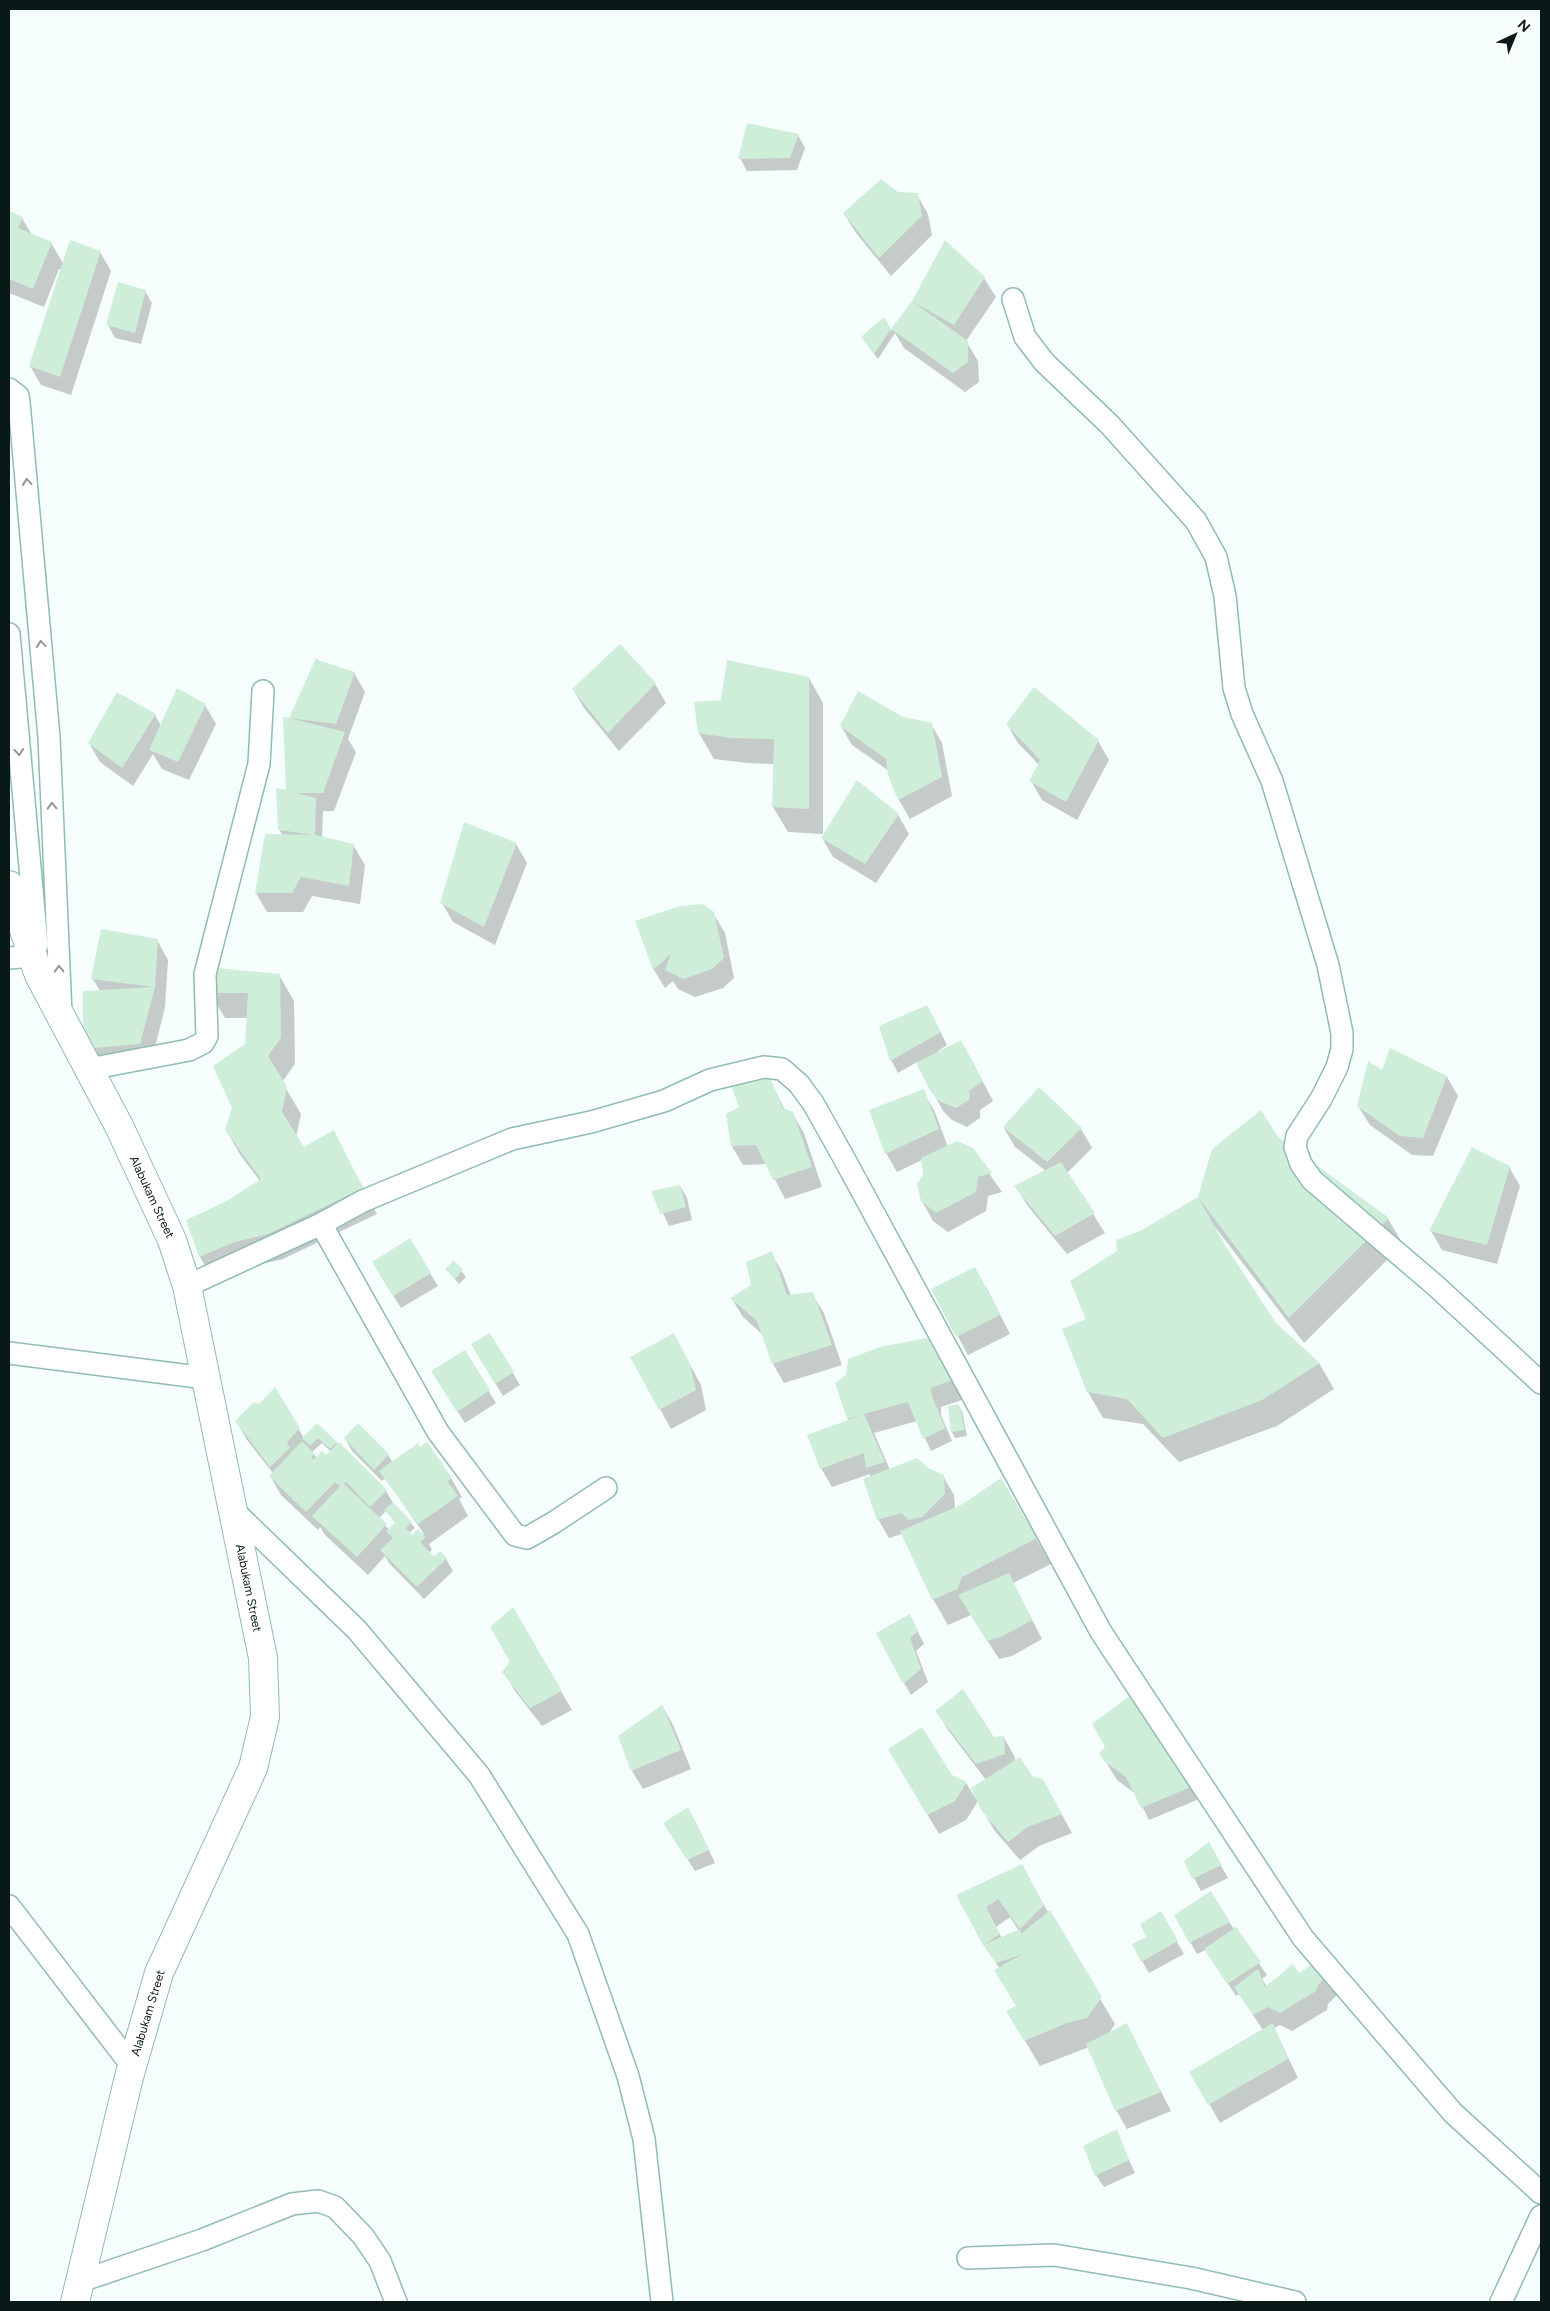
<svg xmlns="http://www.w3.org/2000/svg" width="1550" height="2311" font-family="Figtree,sans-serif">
<rect width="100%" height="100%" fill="#f5fefc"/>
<path fill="#0003" fill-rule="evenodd" d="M 798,135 L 805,148 L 797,170 L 747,171 L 740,158 Z
M 897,194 L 917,195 L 928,214 L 932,235 L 891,276 L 856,233 L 844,214 Z
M 9,212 L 22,218 L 32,235 L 51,243 L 63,263 L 100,252 L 111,271 L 71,395 L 41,385 L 30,366 L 61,269 L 59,269 L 44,307 L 9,293 Z
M 945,242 L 984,278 L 996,297 L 966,341 L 978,361 L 979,382 L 965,392 L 904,348 L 895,333 L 878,359 L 866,343 L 884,319 L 891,331 L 913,301 Z
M 145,291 L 152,303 L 141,344 L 115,338 L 108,325 Z
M 317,660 L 354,673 L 365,692 L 348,739 L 356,752 L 334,811 L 323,811 L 322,838 L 353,845 L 365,865 L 360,904 L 312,896 L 303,912 L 267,912 L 256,893 L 283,836 L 279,829 L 287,792 L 289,720 Z
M 809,678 L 823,703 L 823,834 L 788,832 L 773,807 L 774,764 L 747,763 L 714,759 L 699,733 L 722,701 Z
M 655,684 L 666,703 L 619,751 L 584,708 L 573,689 Z
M 205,705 L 216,724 L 189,780 L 162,769 L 153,754 L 133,786 L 100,762 L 89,743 L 155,715 L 161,726 Z
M 903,718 L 931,724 L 942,743 L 952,796 L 910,819 L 899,800 L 889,771 L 852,745 L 841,726 Z
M 1007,724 L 1098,741 L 1109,760 L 1077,820 L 1042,800 L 1031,781 L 1039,765 L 1018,743 Z
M 898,815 L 909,834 L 876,883 L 833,857 L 822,838 Z
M 516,844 L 527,863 L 495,945 L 453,922 L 442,903 Z
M 713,913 L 725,933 L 734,978 L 723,988 L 695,997 L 678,989 L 673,981 L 665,988 L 654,970 L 637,922 Z
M 157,940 L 168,960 L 165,1007 L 151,1063 L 95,1067 L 84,1048 L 100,991 L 93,979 Z
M 279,975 L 294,1001 L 295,1064 L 282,1082 L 301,1114 L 296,1137 L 303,1148 L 333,1131 L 377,1214 L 283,1259 L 250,1267 L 215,1282 L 200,1257 L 188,1221 L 225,1203 L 260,1181 L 241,1156 L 226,1130 L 234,1107 L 246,1045 L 248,1018 L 225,1018 L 210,992 Z
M 934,1019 L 947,1045 L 938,1051 L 939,1053 L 972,1061 L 993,1101 L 980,1110 L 980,1118 L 967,1127 L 952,1120 L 943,1111 L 917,1062 L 898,1073 L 891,1060 L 880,1027 Z
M 763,1066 L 785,1110 L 792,1113 L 804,1133 L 822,1187 L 785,1199 L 767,1164 L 743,1165 L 732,1146 Z
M 1383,1072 L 1447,1077 L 1458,1096 L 1433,1156 L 1412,1155 L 1370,1125 L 1358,1106 Z
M 923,1091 L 934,1110 L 948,1147 L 972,1149 L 1002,1192 L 988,1196 L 986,1211 L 948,1232 L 933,1221 L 922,1201 L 924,1175 L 922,1160 L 897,1172 L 886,1153 Z
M 1004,1128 L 1081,1129 L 1092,1148 L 1067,1173 L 1105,1233 L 1067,1254 L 1027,1205 L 1016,1186 L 1046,1171 L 1015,1147 Z
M 1277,1138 L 1388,1219 L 1403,1244 L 1304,1343 L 1212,1223 L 1228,1253 L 1275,1323 L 1319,1363 L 1334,1389 L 1277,1426 L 1179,1462 L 1143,1424 L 1103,1418 L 1088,1392 L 1087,1320 L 1119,1251 L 1141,1232 L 1199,1198 Z
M 1509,1167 L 1520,1186 L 1497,1264 L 1442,1250 L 1431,1231 Z
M 680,1186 L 687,1198 L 692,1220 L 669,1226 L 653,1192 Z
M 771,1253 L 782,1272 L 791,1296 L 812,1294 L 824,1313 L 842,1365 L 784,1383 L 773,1364 L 763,1335 L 743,1317 L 732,1299 L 753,1286 Z
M 454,1262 L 466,1277 L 459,1284 L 447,1269 Z
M 430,1273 L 438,1286 L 401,1308 L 380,1275 Z
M 986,1287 L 1010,1334 L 968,1355 L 933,1290 Z
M 490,1335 L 520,1385 L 503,1396 L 473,1345 Z
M 464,1352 L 496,1403 L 465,1423 L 440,1384 Z
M 684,1354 L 701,1385 L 706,1410 L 671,1429 L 632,1357 Z
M 948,1357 L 962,1400 L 941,1407 L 941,1415 L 952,1441 L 931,1451 L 917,1421 L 874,1433 L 890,1470 L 928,1469 L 943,1476 L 954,1495 L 955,1509 L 1001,1480 L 1051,1564 L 1013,1583 L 1042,1639 L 1012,1656 L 999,1659 L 971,1615 L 948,1625 L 933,1599 L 902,1534 L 889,1538 L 878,1519 L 870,1474 L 832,1487 L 821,1468 L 849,1421 L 848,1418 Z
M 275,1389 L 304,1438 L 317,1424 L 386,1491 L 393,1503 L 415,1528 L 409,1533 L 412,1536 L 424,1534 L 385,1478 L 382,1481 L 352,1451 L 345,1438 L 358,1425 L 388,1455 L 393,1463 L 451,1478 L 462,1497 L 459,1499 L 468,1516 L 429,1544 L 432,1550 L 429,1553 L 434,1558 L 446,1559 L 453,1571 L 424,1599 L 389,1563 L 385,1556 L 368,1575 L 325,1535 L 320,1527 L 318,1530 L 281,1495 L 270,1476 L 273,1473 L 247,1440 L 236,1421 L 259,1406 ZM 322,1443 L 331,1452 L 326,1457 L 317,1458 L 312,1452 ZM 386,1511 L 396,1523 L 389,1530 L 379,1518 Z
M 958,1405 L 962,1411 L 967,1436 L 955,1438 L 952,1432 L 949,1407 Z
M 512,1609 L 572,1710 L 542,1726 L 515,1691 L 504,1672 L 512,1662 Z
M 910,1616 L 924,1644 L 916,1651 L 928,1682 L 911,1695 L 904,1683 Z
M 662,1706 L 673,1725 L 691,1769 L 643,1789 L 632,1771 Z
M 937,1711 L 994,1738 L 1004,1738 L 1015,1757 L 1015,1762 L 1053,1799 L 1072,1833 L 1039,1846 L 1020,1860 L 994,1830 L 978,1801 L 966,1820 L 939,1834 L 900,1769 L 951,1776 L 966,1783 L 976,1799 L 986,1780 L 948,1730 Z
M 1107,1747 L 1191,1783 L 1197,1800 L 1149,1820 L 1136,1794 L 1117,1780 L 1112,1772 L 1101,1753 Z
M 695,1821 L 715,1863 L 695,1871 L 672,1835 Z
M 1208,1843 L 1228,1878 L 1201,1891 L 1185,1861 Z
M 1032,1885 L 1115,2024 L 1108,2035 L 1127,2025 L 1171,2111 L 1127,2129 L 1116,2110 L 1089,2047 L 1040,2066 L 1008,2012 L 1017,2007 L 1000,1969 L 984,1945 L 958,1895 ZM 1010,1917 L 1019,1931 L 1002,1938 L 996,1927 Z
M 1160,1913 L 1184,1954 L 1149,1973 L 1142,1961 L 1147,1938 Z
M 1229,1922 L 1267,1975 L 1262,1979 L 1267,1987 L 1299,1975 L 1326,1976 L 1337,1995 L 1328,2004 L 1327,2010 L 1292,2031 L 1280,2025 L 1274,2028 L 1298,2078 L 1220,2123 L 1191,2072 L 1263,2030 L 1239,1994 L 1236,1996 L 1206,1950 L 1197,1954 L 1190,1942 Z
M 1116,2131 L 1135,2173 L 1104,2187 L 1096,2175 Z"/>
<path fill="#cfeeda" d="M 747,123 L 799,134 L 790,158 L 738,159 Z
M 881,179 L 898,192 L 918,193 L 922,216 L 879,258 L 843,213 Z
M 9,211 L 23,217 L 18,228 L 52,242 L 33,289 L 9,279 Z
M 70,240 L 101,251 L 60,377 L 29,366 Z
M 945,240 L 985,277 L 954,325 L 913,302 L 968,341 L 968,362 L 953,373 L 891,329 L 912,301 Z
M 118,282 L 146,290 L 135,333 L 106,325 Z
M 884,317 L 891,329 L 874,354 L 861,337 Z
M 620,644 L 656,683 L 608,733 L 572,689 Z
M 316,658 L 320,661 L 355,672 L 336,724 L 289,718 L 345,732 L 323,793 L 297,793 L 316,798 L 315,835 L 278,830 L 276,788 L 286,790 L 283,717 L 289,718 Z
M 727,660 L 809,677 L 809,809 L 772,807 L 774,739 L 731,738 L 698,733 L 694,702 L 721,700 Z
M 1034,687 L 1099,740 L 1066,802 L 1029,781 L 1040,760 L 1006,724 Z
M 177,688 L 206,704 L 178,762 L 149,750 Z
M 858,691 L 903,717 L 932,723 L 942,777 L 898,800 L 888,775 L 886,759 L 840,726 Z
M 117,692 L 156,714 L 122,768 L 88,743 Z
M 857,780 L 899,814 L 865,864 L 821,838 Z
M 464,822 L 517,843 L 484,927 L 440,903 Z
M 265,834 L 315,835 L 354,844 L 349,886 L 301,877 L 292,893 L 255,893 Z
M 703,904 L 714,912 L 724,958 L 712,969 L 683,979 L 665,970 L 671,954 L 653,970 L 635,921 L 680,906 Z
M 101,929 L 158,939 L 155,987 L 91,979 Z
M 217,968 L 280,974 L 281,1038 L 268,1056 L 287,1087 L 282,1112 L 304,1147 L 334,1130 L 363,1188 L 268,1234 L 235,1242 L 199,1257 L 186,1220 L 225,1202 L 261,1179 L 225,1130 L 232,1108 L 213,1066 L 245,1044 L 248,993 L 209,993 Z
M 155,987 L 140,1044 L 83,1049 L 83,991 Z
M 927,1005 L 941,1032 L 890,1061 L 879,1026 Z
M 961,1040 L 983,1081 L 969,1091 L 970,1099 L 956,1108 L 939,1101 L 931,1092 L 916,1063 Z
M 1390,1048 L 1447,1076 L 1423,1138 L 1400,1136 L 1357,1106 L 1368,1061 L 1382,1070 Z
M 764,1065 L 783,1108 L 793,1112 L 812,1167 L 773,1180 L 756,1145 L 731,1146 L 726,1114 L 739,1107 L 728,1077 Z
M 1039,1087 L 1082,1128 L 1047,1162 L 1003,1127 Z
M 924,1089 L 939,1129 L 885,1154 L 869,1110 Z
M 1261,1110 L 1278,1137 L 1389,1218 L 1289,1318 L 1198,1197 L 1212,1149 Z
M 957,1141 L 973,1148 L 992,1173 L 978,1177 L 976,1192 L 936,1213 L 921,1201 L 917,1184 L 923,1175 L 921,1158 Z
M 1472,1147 L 1510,1166 L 1487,1245 L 1429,1231 Z
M 1061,1162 L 1095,1213 L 1055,1236 L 1014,1186 Z
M 680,1185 L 686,1207 L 660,1214 L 651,1191 Z
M 1198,1197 L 1225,1245 L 1276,1323 L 1320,1363 L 1262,1400 L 1163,1438 L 1127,1399 L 1087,1392 L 1062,1329 L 1086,1319 L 1070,1281 L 1117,1251 L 1116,1240 L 1140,1231 Z
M 410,1238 L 431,1273 L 393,1296 L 372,1262 Z
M 772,1251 L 787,1295 L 813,1292 L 832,1345 L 772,1364 L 757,1321 L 730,1298 L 751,1285 L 746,1262 Z
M 454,1260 L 463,1270 L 455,1279 L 445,1269 Z
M 975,1267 L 1000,1315 L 956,1337 L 931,1289 Z
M 490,1333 L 514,1372 L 495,1384 L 471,1344 Z
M 674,1333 L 690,1364 L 696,1390 L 659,1410 L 630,1357 Z
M 937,1336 L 952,1380 L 931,1388 L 932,1396 L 945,1428 L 923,1439 L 908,1402 L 864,1414 L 885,1462 L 866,1468 L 864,1453 L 820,1469 L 807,1435 L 862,1415 L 847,1419 L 835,1383 L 846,1375 L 848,1359 L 880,1347 Z
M 465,1350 L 490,1390 L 457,1412 L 431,1371 Z
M 275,1387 L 300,1428 L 287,1442 L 290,1448 L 270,1467 L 235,1421 L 254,1402 L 259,1404 Z
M 959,1404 L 965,1430 L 951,1432 L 948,1406 Z
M 317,1423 L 337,1442 L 330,1449 L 318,1438 L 310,1446 L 302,1438 Z
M 358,1423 L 389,1454 L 374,1470 L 344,1438 Z
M 302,1441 L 315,1454 L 311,1458 L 313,1460 L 322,1451 L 326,1455 L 339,1442 L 387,1490 L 370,1507 L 346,1482 L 344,1484 L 387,1524 L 357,1557 L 312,1516 L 340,1486 L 335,1482 L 306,1512 L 269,1476 Z
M 427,1442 L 452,1478 L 447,1481 L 458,1496 L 418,1524 L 379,1471 L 418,1443 L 420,1447 Z
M 917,1458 L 928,1468 L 944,1475 L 945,1494 L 922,1517 L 909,1520 L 901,1513 L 877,1520 L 863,1479 Z
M 1001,1478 L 1037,1538 L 962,1577 L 957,1589 L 932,1600 L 900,1531 L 961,1505 Z
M 393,1502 L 412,1522 L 406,1528 L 412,1535 L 418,1529 L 426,1537 L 420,1542 L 434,1556 L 440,1551 L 447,1558 L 417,1587 L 380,1550 L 393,1538 L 386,1531 L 396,1522 L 384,1510 Z
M 1009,1573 L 1032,1620 L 1001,1637 L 987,1641 L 958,1595 Z
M 513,1607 L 562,1691 L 530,1708 L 502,1672 L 510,1662 L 490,1627 Z
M 910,1614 L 918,1631 L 910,1638 L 921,1669 L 903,1684 L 876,1633 Z
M 963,1689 L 994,1737 L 1004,1736 L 1005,1754 L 976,1764 L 935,1711 Z
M 1135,1692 L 1191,1787 L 1141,1808 L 1126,1777 L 1104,1761 L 1099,1753 L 1105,1747 L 1092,1724 Z
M 662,1705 L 681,1750 L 631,1771 L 618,1736 Z
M 922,1727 L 952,1775 L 967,1782 L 955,1801 L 927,1815 L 888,1749 Z
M 1020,1757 L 1033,1777 L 1043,1779 L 1062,1814 L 1028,1827 L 1008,1842 L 981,1810 L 971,1788 Z
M 688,1807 L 709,1850 L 687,1860 L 663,1823 Z
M 1209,1842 L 1222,1865 L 1192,1879 L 1184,1861 Z
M 1022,1864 L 1044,1905 L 1020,1929 L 998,1899 L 986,1907 L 1000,1934 L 983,1945 L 956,1895 Z
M 1211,1891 L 1230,1922 L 1189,1943 L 1174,1915 Z
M 1050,1910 L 1102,1997 L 1087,2018 L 1067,2023 L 1024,2041 L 1006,2011 L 1016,2006 L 994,1970 L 1023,1954 L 996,1963 L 983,1945 L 1020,1929 L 1021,1934 Z
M 1161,1911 L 1178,1941 L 1141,1962 L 1132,1944 L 1146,1937 L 1140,1924 Z
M 1236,1927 L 1261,1962 L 1227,1984 L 1204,1949 Z
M 1317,1961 L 1327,1975 L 1318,1985 L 1316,1991 L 1280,2013 L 1268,2007 L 1253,2015 L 1234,1987 L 1258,1969 L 1265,1987 L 1293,1964 L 1299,1973 Z
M 1127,2023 L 1161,2092 L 1115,2111 L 1086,2044 Z
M 1273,2023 L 1288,2059 L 1208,2105 L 1189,2072 Z
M 1117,2129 L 1129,2160 L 1095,2176 L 1083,2146 Z"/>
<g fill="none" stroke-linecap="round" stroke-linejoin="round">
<defs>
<path id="street" d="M 1013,299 L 1025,337 L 1044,362 L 1110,425 L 1196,521 L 1216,557 L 1225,596 L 1234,688 L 1242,714 L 1272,781 L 1328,965 L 1342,1033 L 1342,1049 L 1337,1067 L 1321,1099 L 1297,1136 L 1295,1147 L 1301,1164 L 1312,1180 L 1436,1286 L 1541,1383
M 9,389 L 18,396 L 19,402 L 49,737 L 61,1014
M 9,634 L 37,945
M 9,958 L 33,956
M 89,1069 L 189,1050 L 203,1043 L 207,1036 L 205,974 L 259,764 L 263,691
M 321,1224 L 438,1432 L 515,1535 L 527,1538 L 553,1523 L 606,1488
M 187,1286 L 321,1224 L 363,1201 L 512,1139 L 591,1122 L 664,1101 L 710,1080 L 764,1067 L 782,1069 L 799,1084 L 813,1103 L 845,1160 L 1101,1632 L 1303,1938 L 1453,2113 L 1541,2193
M 9,1353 L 206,1378
M 235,1512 L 357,1630 L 479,1775 L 578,1934 L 628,2076 L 644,2139 L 662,2302
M 9,1906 L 132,2066
M 968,2258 L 1054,2255 L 1191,2278 L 1295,2302
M 81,2281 L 202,2240 L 292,2204 L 318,2201 L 335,2207 L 363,2236 L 380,2261 L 396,2302
M 1501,2302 L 1541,2216"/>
<g id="secondary">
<path id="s1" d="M 9,885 L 39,975 L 119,1126 L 172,1240 L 187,1286 L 263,1658 L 265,1717 L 253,1768 L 159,1973 L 129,2077 L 75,2302"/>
</g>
</defs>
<use href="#street" stroke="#90bbb7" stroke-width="24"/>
<use href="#secondary" stroke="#90bbb7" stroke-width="30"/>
<use href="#street" stroke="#fff" stroke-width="21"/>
<use href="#secondary" stroke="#fff" stroke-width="28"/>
</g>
<defs><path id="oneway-chevron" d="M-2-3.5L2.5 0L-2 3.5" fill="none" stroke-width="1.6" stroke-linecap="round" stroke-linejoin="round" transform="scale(1.25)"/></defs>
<g stroke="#909897">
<use href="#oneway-chevron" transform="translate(27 482) rotate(-95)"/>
<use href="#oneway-chevron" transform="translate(41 644) rotate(-95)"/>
<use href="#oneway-chevron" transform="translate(19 752) rotate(85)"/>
<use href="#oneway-chevron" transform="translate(52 806) rotate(-92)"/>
<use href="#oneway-chevron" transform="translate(59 969) rotate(-92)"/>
</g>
<g text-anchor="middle" stroke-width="4" stroke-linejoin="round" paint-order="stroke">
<g font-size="12" fill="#081918" stroke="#fff">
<text dy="4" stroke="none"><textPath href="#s1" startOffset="344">Alabukam Street</textPath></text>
<text dy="4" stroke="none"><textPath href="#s1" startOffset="748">Alabukam Street</textPath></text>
<text transform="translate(148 2013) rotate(-73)" y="4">Alabukam Street</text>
</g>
</g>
<rect width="1550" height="2311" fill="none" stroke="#081918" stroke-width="20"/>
<g transform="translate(1515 35) rotate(44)" stroke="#ffffff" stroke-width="4" paint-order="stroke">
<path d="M0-4L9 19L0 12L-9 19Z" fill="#081918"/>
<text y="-8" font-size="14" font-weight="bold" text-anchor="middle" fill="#081918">N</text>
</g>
</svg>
